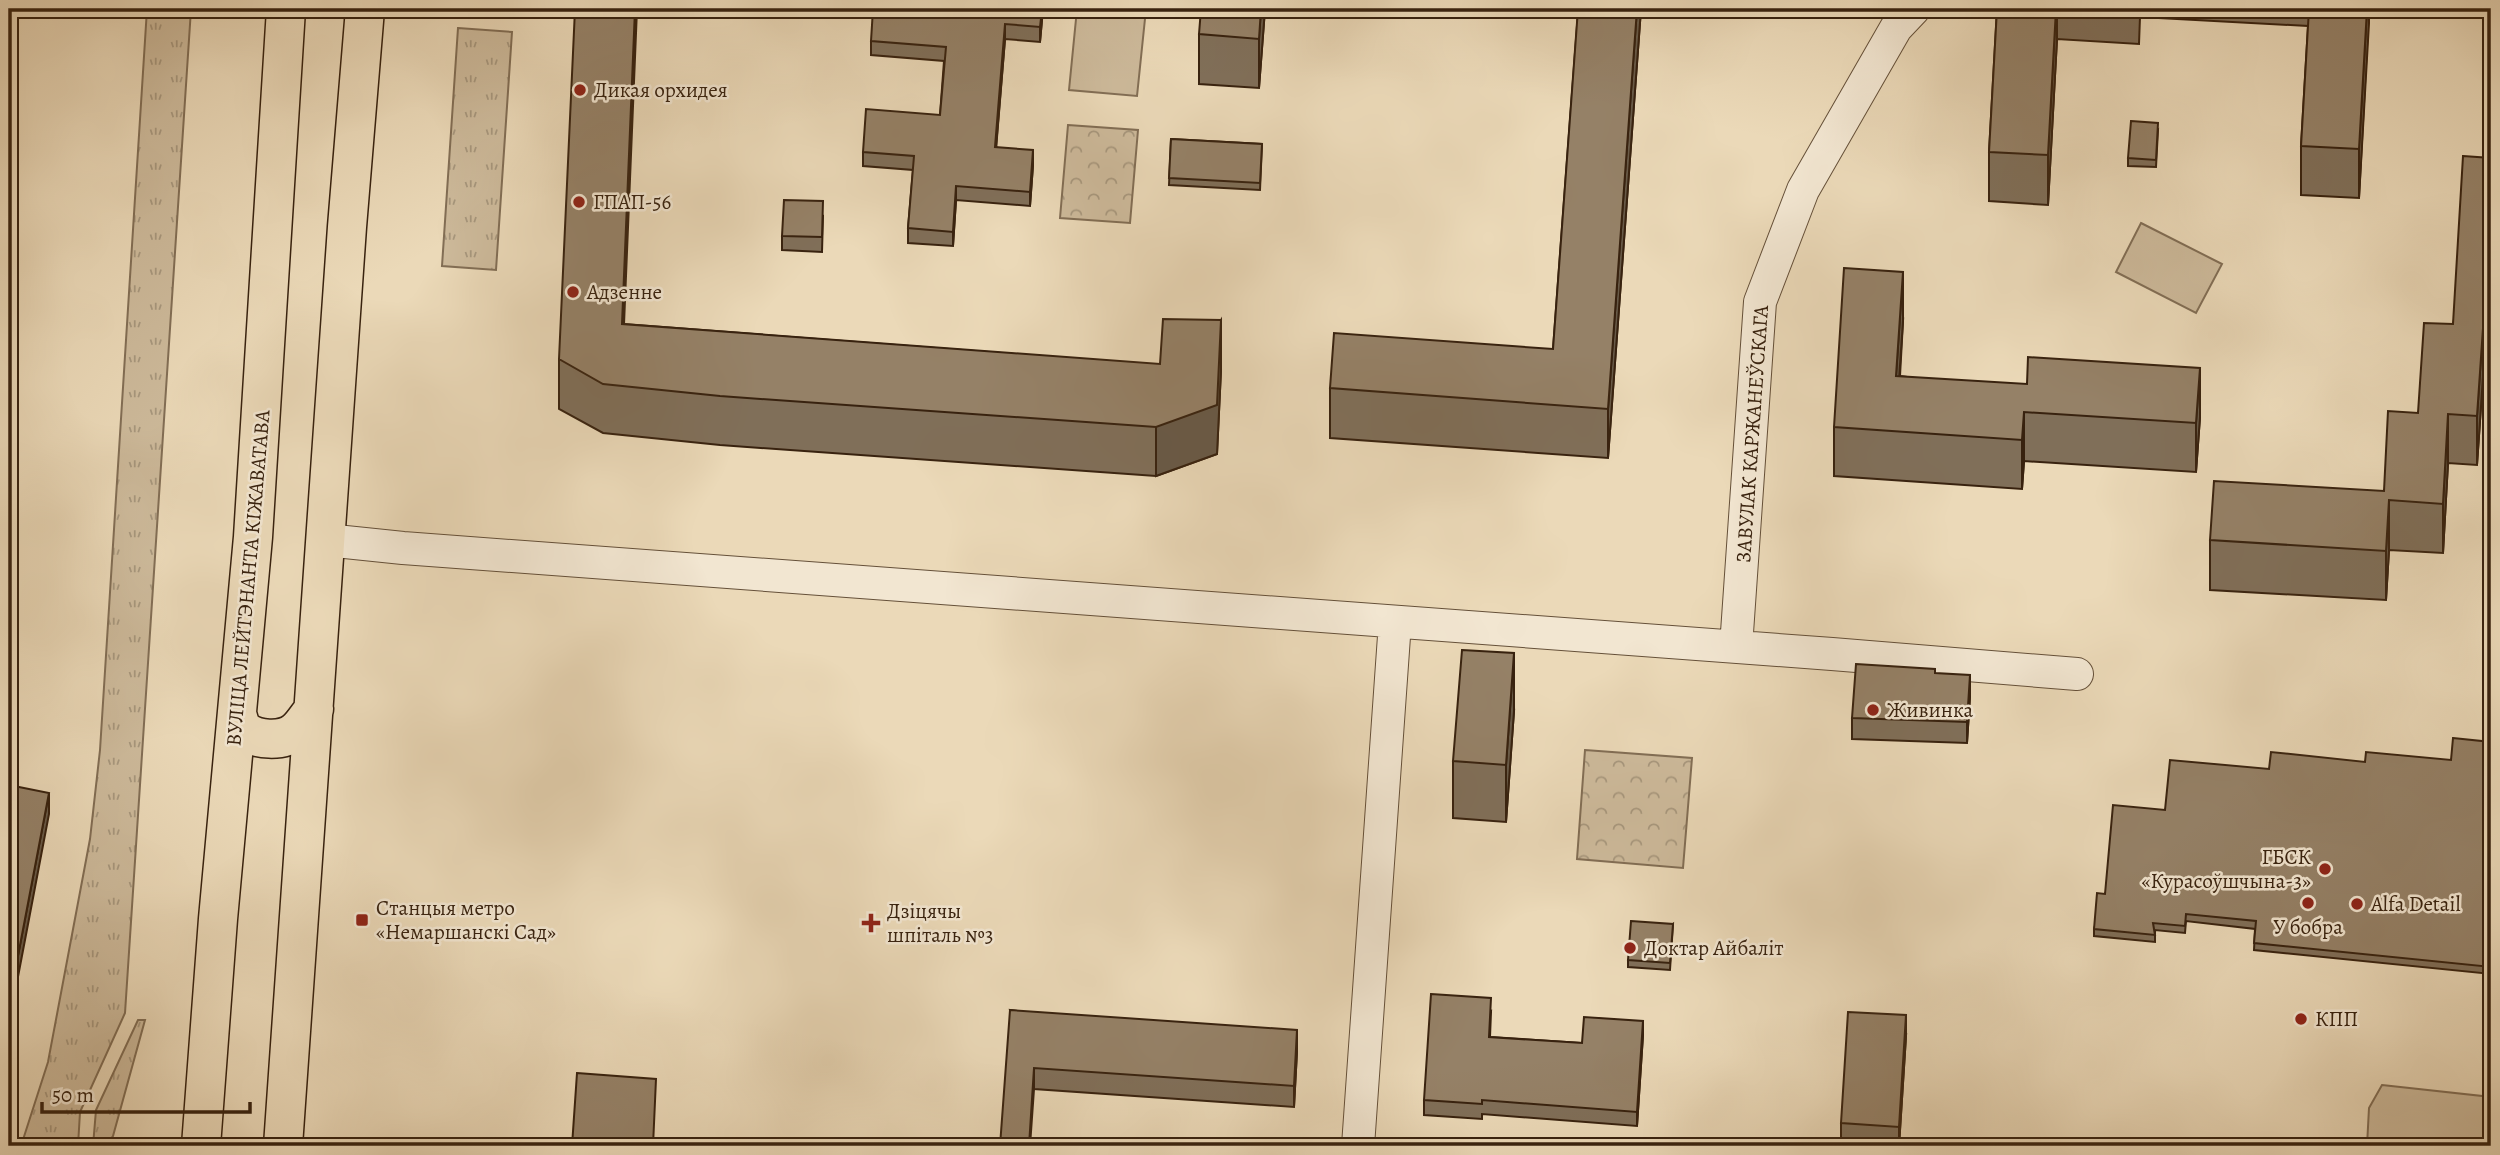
<svg xmlns="http://www.w3.org/2000/svg" width="2500" height="1155" font-family="Alegreya,serif">
<defs>
<pattern id="grass-tufts" width="24" height="20" patternUnits="userSpaceOnUse" patternTransform="scale(1.75)"><rect width="24" height="20" fill="#cdba9b"/><path d="M3 7l-1-3M5 7V3M7 7l1-3M15 17l-1-3M17 17v-4M19 17l1-3" fill="none" stroke="#a7977d"/></pattern>
<pattern id="park-crowns" width="20" height="18" patternUnits="userSpaceOnUse" patternTransform="scale(1.75)"><rect width="20" height="18" fill="#cdba9b"/><path d="M2 6a3 3 0 1 1 6 0M12 15a3 3 0 1 1 6 0" fill="none" stroke="#a7977d"/></pattern>
</defs>
<rect width="100%" height="100%" fill="#ebd9b8"/>
<filter id="stains"><feTurbulence type="fractalNoise" baseFrequency=".00286" numOctaves="4"/><feColorMatrix values="0 0 0 0 .2 0 0 0 0 .09 0 0 0 0 .02 0 0 0 .5 -.17"/></filter>
<radialGradient id="worn" r=".72"><stop offset=".6" stop-color="#630" stop-opacity="0"/><stop offset="1" stop-color="#630" stop-opacity=".3"/></radialGradient>
<path fill="url(#grass-tufts)" stroke="#826e55" stroke-width="2" d="M 147,9 L 191,9 L 125,1013 L 80,1112 L 78,1146 L 21,1146 L 48,1062 L 90,839 L 100,750 Z
M 458,28 L 512,32 L 496,270 L 442,266 Z
M 138,1020 L 145,1020 L 113,1136 L 105,1146 L 93,1146 L 96,1110 Z"/>
<path fill="url(#park-crowns)" stroke="#826e55" stroke-width="2" d="M 1068,125 L 1138,130 L 1130,223 L 1060,218 Z
M 1585,750 L 1692,758 L 1683,868 L 1577,859 Z"/>
<path fill="#cdba9b" stroke="#826e55" stroke-width="2" d="M 1077,9 L 1146,9 L 1137,96 L 1069,90 Z
M 2141,223 L 2222,264 L 2196,313 L 2116,272 Z
M 2382,1085 L 2491,1097 L 2491,1146 L 2367,1146 L 2369,1108 Z"/>
<g fill="none" stroke-linecap="round" stroke-linejoin="round">
<defs>
<path id="street" d="M 326,540 L 403,548 L 1832,654 L 2077,674
M 1736,647 L 1760,302 L 1803,190 L 1896,28 L 1914,9
M 1358,1146 L 1395,622"/>
<path id="primary" d="M 237,714 C 239,719 239,725 243,729 C 255,741 283,742 296,731 C 303,725 308,716 314,709
M 201,1146 L 218,919 L 253,537 L 286,9
M 283,1146 L 347,227 L 365,9"/>
</defs>
<use href="#street" stroke="#655039" stroke-width="34"/>
<use href="#primary" stroke="#38220f" stroke-width="41"/>
<use href="#street" stroke="#f2e6d1" stroke-width="32"/>
<use href="#primary" stroke="#ebd9b8" stroke-width="38"/>
</g>
<path fill="#806f59" stroke="#38220f" stroke-width="2" d="M 1043,9 L 1040,42 L 1005,39 L 996,147 L 1033,165 L 1030,206 L 956,200 L 953,246 L 908,243 L 908,228 L 913,170 L 863,166 L 863,152 L 940,115 L 944,61 L 871,55 L 871,41 Z
M 1265,9 L 1259,88 L 1199,84 L 1199,34 Z
M 1532,9 L 1641,9 L 1608,458 L 1330,438 L 1330,388 L 1553,349 L 1578,12 Z
M 1997,9 L 2369,9 L 2359,198 L 2301,195 L 2301,146 L 2308,26 L 2140,17 L 2139,44 L 2057,39 L 2048,205 L 1989,201 L 1989,152 Z
M 2158,130 L 2156,167 L 2128,166 L 2128,158 Z
M 1171,139 L 1262,144 L 1260,190 L 1169,185 Z
M 2491,158 L 2491,378 L 2483,377 L 2477,465 L 2448,463 L 2443,553 L 2389,550 L 2386,600 L 2210,590 L 2210,540 L 2384,491 L 2418,413 L 2453,324 Z
M 823,216 L 822,252 L 782,250 L 782,236 Z
M 1903,321 L 1900,376 L 2200,417 L 2196,472 L 2024,461 L 2022,489 L 1834,476 L 1834,427 Z
M 624,324 L 1221,370 L 1217,454 L 1156,476 L 720,445 L 603,433 L 559,409 L 559,359 Z
M 1935,673 L 1970,696 L 1967,743 L 1852,739 L 1852,718 Z
M 1514,711 L 1506,822 L 1453,818 L 1453,761 Z
M 2491,742 L 2491,974 L 2254,950 L 2255,929 L 2186,921 L 2185,933 L 2155,930 L 2155,942 L 2094,936 L 2094,929 L 2105,894 L 2165,810 L 2269,769 L 2365,762 L 2451,760 Z
M 1673,924 L 1670,970 L 1628,967 L 1628,960 Z
M 1010,1010 L 1297,1051 L 1294,1107 L 1034,1089 Z
M 1491,1012 L 1490,1037 L 1582,1043 L 1643,1035 L 1637,1126 L 1482,1114 L 1482,1119 L 1424,1115 L 1424,1100 Z
M 1906,1036 L 1899,1146 L 1841,1144 L 1841,1123 Z"/>
<path fill="#685a48" stroke="#38220f" stroke-width="2" d="M 635,9 L 637,9 L 622,373 L 622,324 Z
M 1042,9 L 1043,9 L 1040,42 L 1040,27 Z
M 1261,9 L 1265,9 L 1259,88 L 1259,39 Z
M 1637,9 L 1641,9 L 1608,458 L 1608,409 Z
M 2056,9 L 2057,9 L 2057,39 L 2048,205 L 2048,155 Z
M 2367,9 L 2369,9 L 2369,23 L 2359,198 L 2359,149 Z
M 1005,24 L 1005,39 L 995,162 L 995,147 Z
M 1033,150 L 1033,165 L 1030,206 L 1030,192 Z
M 956,186 L 956,200 L 953,246 L 953,232 Z
M 1903,272 L 1903,321 L 1896,425 L 1896,376 Z
M 1221,320 L 1221,370 L 1217,454 L 1156,476 L 1156,427 Z
M 2483,328 L 2483,377 L 2477,465 L 2477,416 Z
M 2200,368 L 2200,417 L 2196,472 L 2196,423 Z
M 2024,412 L 2024,461 L 2022,489 L 2022,440 Z
M 2448,414 L 2448,463 L 2443,553 L 2443,504 Z
M 2389,500 L 2389,550 L 2386,600 L 2386,551 Z
M 1514,653 L 1514,711 L 1506,822 L 1506,765 Z
M 1970,675 L 1970,696 L 1967,743 L 1967,722 Z
M 49,793 L 49,814 L 9,1024 L 9,1003 Z
M 1906,1015 L 1906,1036 L 1899,1146 L 1899,1127 Z
M 1643,1021 L 1643,1035 L 1637,1126 L 1637,1112 Z
M 1297,1030 L 1297,1051 L 1294,1107 L 1294,1086 Z
M 1034,1068 L 1034,1089 L 1030,1146 L 1029,1146 Z"/>
<path fill="#958167" stroke="#38220f" stroke-width="2" d="M 575,9 L 635,9 L 622,324 L 1160,364 L 1163,319 L 1221,320 L 1217,405 L 1156,427 L 720,396 L 603,384 L 559,359 Z
M 873,9 L 1042,9 L 1040,27 L 1005,24 L 995,147 L 1033,150 L 1030,192 L 956,186 L 953,232 L 908,228 L 914,156 L 863,152 L 866,109 L 940,115 L 946,47 L 871,41 Z
M 1201,9 L 1261,9 L 1259,39 L 1199,34 Z
M 1578,9 L 1637,9 L 1608,409 L 1330,388 L 1334,333 L 1553,349 Z
M 1997,9 L 2056,9 L 2048,155 L 1989,152 Z
M 2309,9 L 2367,9 L 2359,149 L 2301,146 Z
M 2131,121 L 2158,123 L 2156,160 L 2128,158 Z
M 1171,139 L 1262,144 L 1260,183 L 1169,178 Z
M 2463,156 L 2491,158 L 2491,329 L 2483,328 L 2477,416 L 2448,414 L 2443,504 L 2389,500 L 2386,551 L 2210,540 L 2214,481 L 2384,491 L 2388,411 L 2418,413 L 2424,323 L 2453,324 Z
M 784,200 L 823,201 L 822,237 L 782,236 Z
M 1844,268 L 1903,272 L 1896,376 L 2027,384 L 2028,357 L 2200,368 L 2196,423 L 2024,412 L 2022,440 L 1834,427 Z
M 1462,650 L 1514,653 L 1506,765 L 1453,761 Z
M 1856,664 L 1935,669 L 1935,673 L 1970,675 L 1967,722 L 1852,718 Z
M 2453,738 L 2491,742 L 2491,967 L 2254,943 L 2256,921 L 2186,914 L 2185,926 L 2153,923 L 2155,935 L 2094,929 L 2097,893 L 2105,894 L 2113,805 L 2165,810 L 2170,760 L 2269,769 L 2271,752 L 2365,762 L 2366,752 L 2451,760 Z
M 9,785 L 49,793 L 9,1003 Z
M 1631,921 L 1673,924 L 1670,963 L 1628,960 Z
M 1431,994 L 1491,998 L 1489,1037 L 1582,1043 L 1584,1017 L 1643,1021 L 1637,1112 L 1482,1100 L 1482,1104 L 1424,1100 Z
M 1010,1010 L 1297,1030 L 1294,1086 L 1034,1068 L 1029,1146 L 1000,1146 Z
M 1848,1012 L 1906,1015 L 1899,1127 L 1841,1123 Z
M 577,1073 L 656,1079 L 653,1146 L 572,1146 Z"/>
<g fill="#8f2418" stroke="#f2e6d1" stroke-width="2.5">
<circle cx="580" cy="90" r="7"/>
<circle cx="579" cy="202" r="7"/>
<circle cx="573" cy="292" r="7"/>
<circle cx="1873" cy="710" r="7"/>
<circle cx="2325" cy="869" r="7"/>
<circle cx="2308" cy="903" r="7"/>
<circle cx="2357" cy="904" r="7"/>
<rect x="355" y="913" width="14" height="14" rx="3.5"/>
<path d="M867.5 912.5h7v7h7v7h-7v7h-7v-7h-7v-7h7z"/>
<circle cx="1630" cy="948" r="7"/>
<circle cx="2301" cy="1019" r="7"/>
</g>
<g text-anchor="middle" stroke-width="5" stroke-linejoin="round" paint-order="stroke">
<g font-size="21" fill="#38220f" stroke="#f2e6d1" text-anchor="start">
<text x="594" y="97">Дикая орхидея</text>
<text x="593" y="209">ГПАП-56</text>
<text x="587" y="299">Адзенне</text>
<text x="1887" y="717">Живинка</text>
<text x="2311" y="864" text-anchor="end">ГБСК<tspan x="2311" dy="24">«Курасоўшчына-3»</tspan></text>
<text x="2371" y="911">Alfa Detail</text>
<text x="376" y="915">Станцыя метро<tspan x="376" dy="24">«Немаршанскі Сад»</tspan></text>
<text x="887" y="918">Дзіцячы<tspan x="887" dy="24">шпіталь №3</tspan></text>
<text x="2308" y="934" text-anchor="middle">У бобра</text>
<text x="1644" y="955">Доктар Айбаліт</text>
<text x="2315" y="1026">КПП</text>
</g>
<g font-size="21" fill="#38220f" stroke="#f2e6d1">
<text transform="translate(1752 434) rotate(-86)" y="7">ЗАВУЛАК КАРЖАНЕЎСКАГА</text>
<text transform="translate(248 578) rotate(-85)" y="7">ВУЛІЦА ЛЕЙТЭНАНТА КІЖАВАТАВА</text>
</g>
</g>
<rect width="2500" height="1155" fill="none" stroke="#ebd9b8" stroke-width="35"/>
<rect x="10" y="10" width="2479" height="1134" fill="none" stroke="#38220f" stroke-width="3.5"/>
<rect x="18" y="18" width="2465" height="1120" fill="none" stroke="#38220f" stroke-width="2"/>
<path d="M42 1102v10h208v-10" fill="none" stroke="#38220f" stroke-width="3.5"/>
<text x="52" y="1102" font-size="21" fill="#38220f" stroke="#f2e6d1" stroke-width="5" paint-order="stroke">50 m</text>
<rect width="100%" height="100%" filter="url(#stains)"/>
<rect width="100%" height="100%" fill="url(#worn)"/>
</svg>
